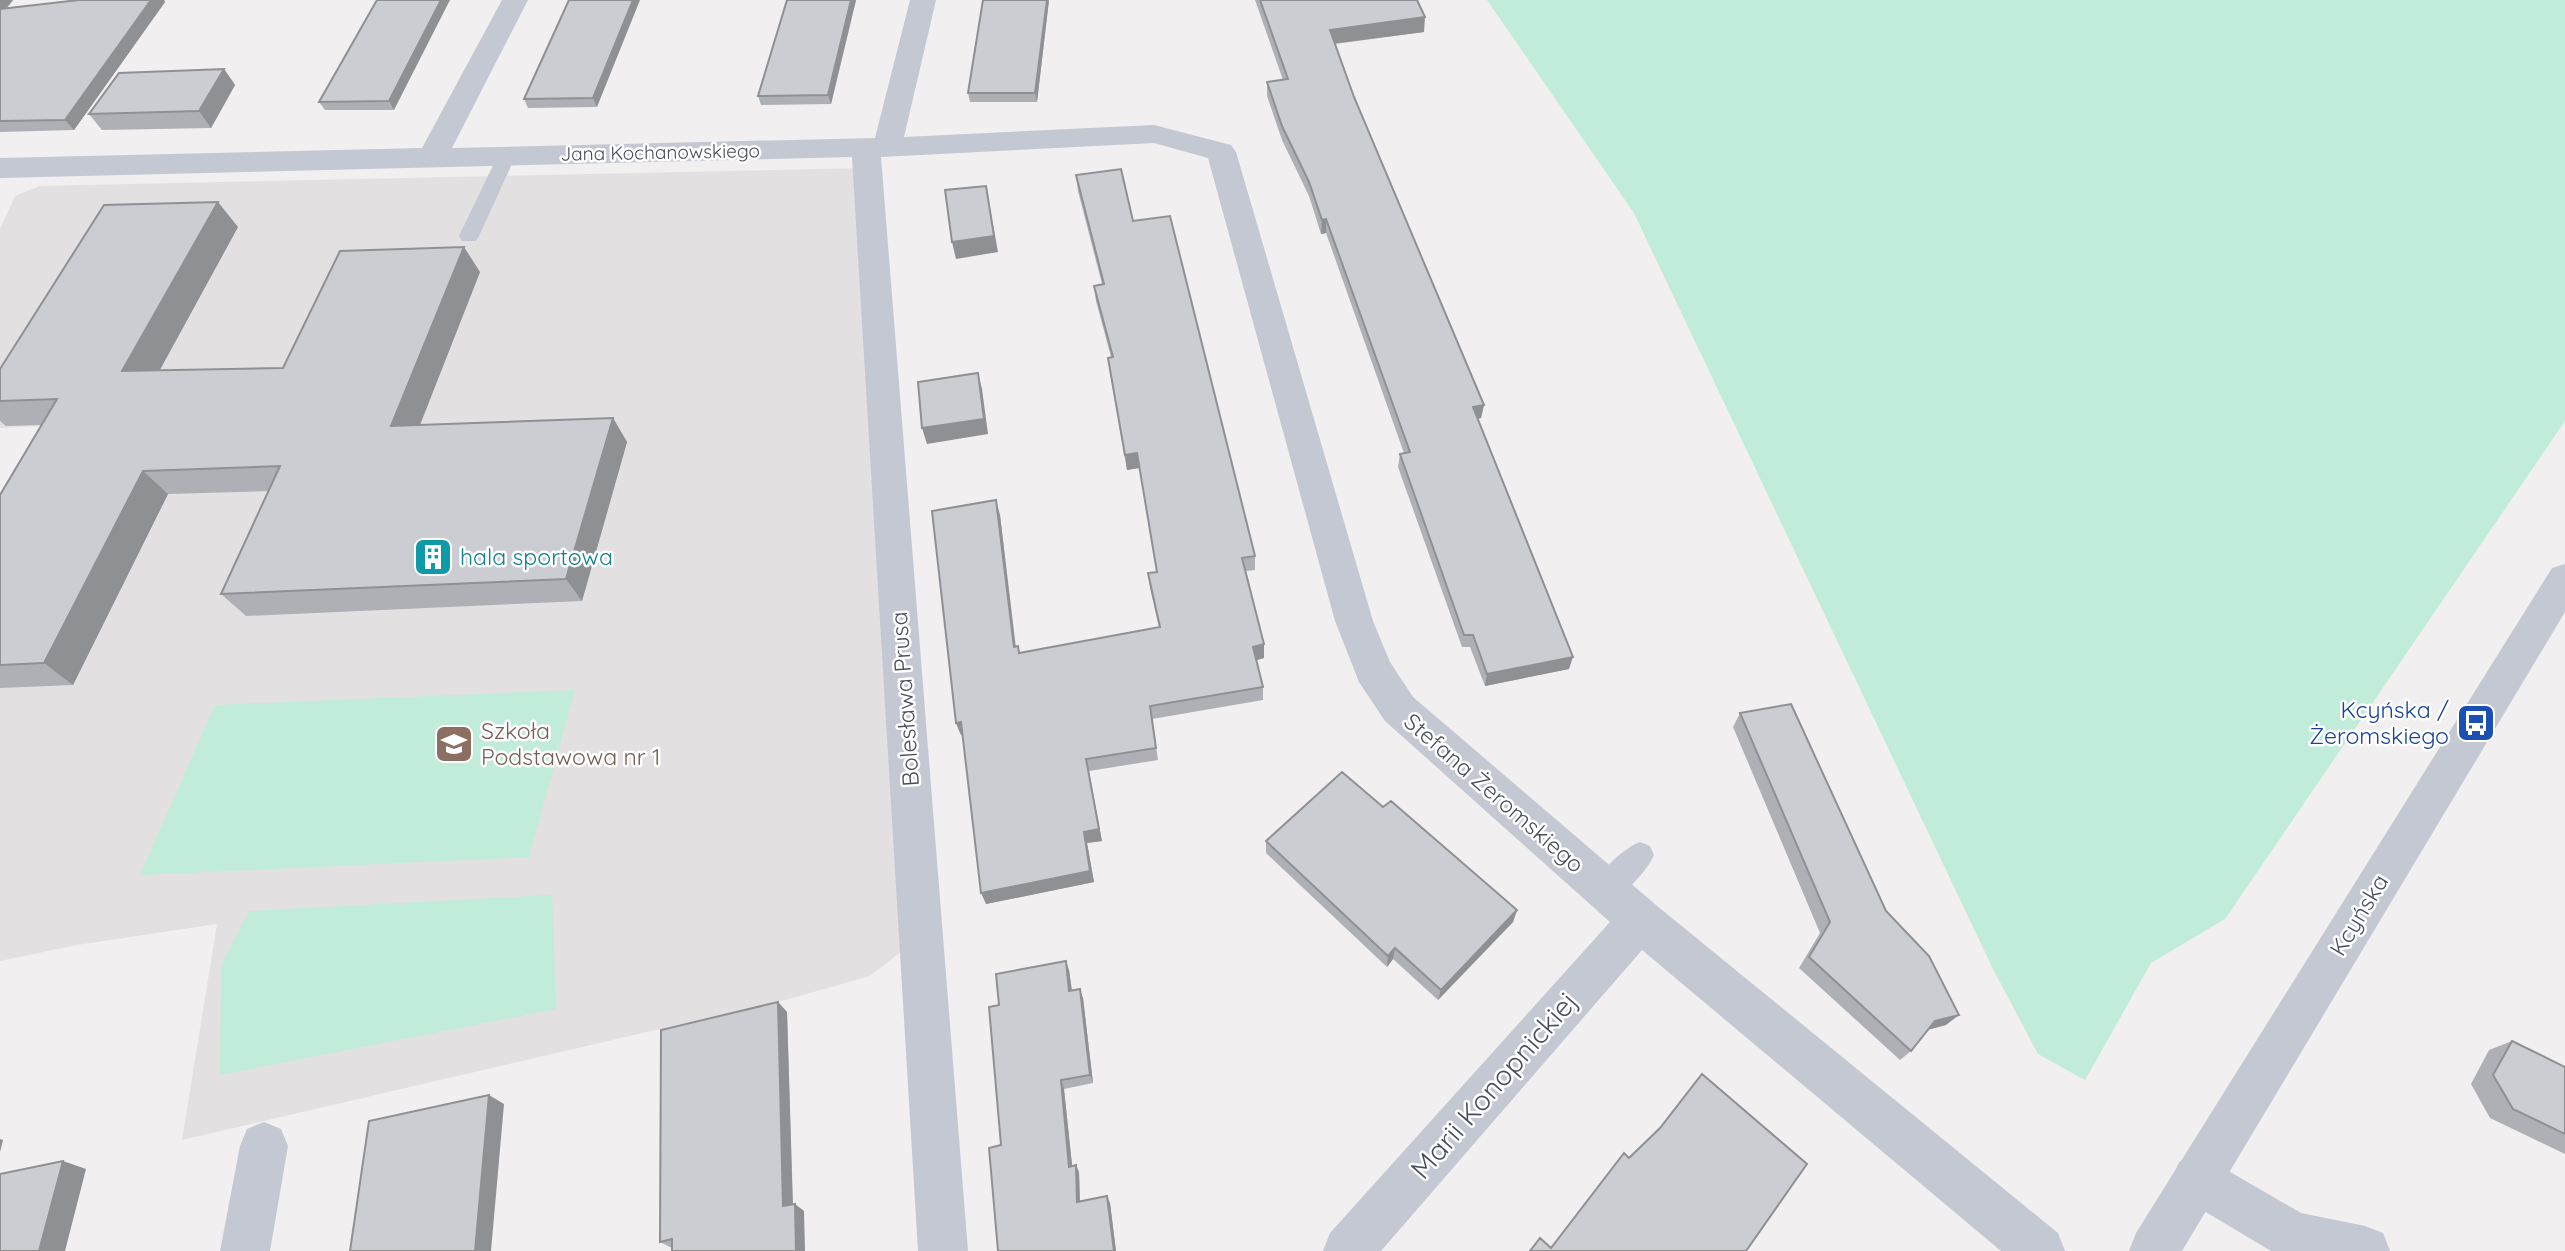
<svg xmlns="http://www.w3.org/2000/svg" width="2565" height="1251" font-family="Quicksand,sans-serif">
<rect width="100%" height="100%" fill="#f1efef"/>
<path fill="#e2e0e0" d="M 867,168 L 921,936 L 870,976 L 789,999 L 182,1140 L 217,924 L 77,945 L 0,961 L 0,565 L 79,424 L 0,428 L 0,229 L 15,196 L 40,186 Z"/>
<path fill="#c0ecd9" d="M 1487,0 L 2565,0 L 2565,421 L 2225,919 L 2151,963 L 2085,1080 L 2038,1054 L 1993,969 L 1634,213 Z
M 575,690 L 529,857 L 140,875 L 215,705 Z
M 552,895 L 556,1009 L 220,1075 L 221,965 L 249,911 Z"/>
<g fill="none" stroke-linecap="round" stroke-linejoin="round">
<path fill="#c3c8d3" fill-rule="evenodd" d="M 507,149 L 514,151 L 516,155 L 479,236 L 476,241 L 462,241 L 459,236 L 498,155 L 500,151 Z
M 1640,842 L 1650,846 L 1654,855 C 1646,873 1623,896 1605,903 L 1595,899 L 1591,890 C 1599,872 1622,849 1640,842 Z"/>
<path fill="#c3c8d3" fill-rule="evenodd" d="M 502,0 L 528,0 L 452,148 L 875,138 L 910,0 L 936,0 L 904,137 L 1154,125 L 1231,145 L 1236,152 L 1373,621 L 1390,662 L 1413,697 L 1656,905 L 2058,1233 L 2065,1251 L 2001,1251 L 1642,950 L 1381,1251 L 1323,1251 L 1330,1233 L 1610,922 L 1385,721 L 1359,682 L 1335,621 L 1208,158 L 1154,143 L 881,157 L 968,1251 L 918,1251 L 852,157 L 0,178 L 0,158 L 422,148 Z
M 264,1122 L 281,1129 L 288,1146 L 270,1251 L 220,1251 L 240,1146 L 247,1129 Z
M 2196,1155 L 2213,1162 L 2301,1213 L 2365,1226 L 2383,1233 L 2390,1251 L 2271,1251 L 2179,1196 L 2172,1179 L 2179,1162 Z"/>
<path fill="#c3c8d3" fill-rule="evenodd" d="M 2565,564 L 2565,612 L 2182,1251 L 2129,1251 L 2136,1233 L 2552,568 Z"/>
</g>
<path fill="#afb0b5" d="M 0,0 L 13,0 L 7,8 L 79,0 L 164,0 L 165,2 L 74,130 L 0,132 Z
M 377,0 L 394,110 L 325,110 L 319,102 Z
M 569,0 L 597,107 L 528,108 L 524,99 Z
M 856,0 L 831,104 L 761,105 L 758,96 Z
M 1049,0 L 1037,102 L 970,102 L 968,93 Z
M 1255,0 L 1417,0 L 1424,32 L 1335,44 L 1354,97 L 1484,405 L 1481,418 L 1478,419 L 1569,669 L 1485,686 L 1470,647 L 1462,647 L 1398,467 L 1400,454 L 1404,453 L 1326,233 L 1321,234 L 1309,196 L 1282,140 L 1267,96 L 1267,82 L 1283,80 Z
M 224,69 L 235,85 L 211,128 L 102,130 L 89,114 Z
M 1076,175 L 1133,221 L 1255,556 L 1255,570 L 1246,571 L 1264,644 L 1264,658 L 1256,660 L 1263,687 L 1263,700 L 1152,719 L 1158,760 L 1089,771 L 1102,841 L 1087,843 L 1094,882 L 986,904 L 963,735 L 961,735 L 956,723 L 1000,515 L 1016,647 L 1020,653 L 1159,627 L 1150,588 L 1148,573 L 1157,572 L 1139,468 L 1127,470 L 1110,373 L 1111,357 L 1096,301 L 1094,286 L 1102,284 L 1078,191 Z
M 238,227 L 160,370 L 283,368 L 480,272 L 420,425 L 613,418 L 627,442 L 582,601 L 246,616 L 221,594 L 269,491 L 168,494 L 73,685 L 0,688 L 0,495 L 41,425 L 6,426 L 0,421 L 0,369 Z
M 1740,713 L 1886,911 L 1946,1025 L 1929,1029 L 1911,1051 L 1900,1060 L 1799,968 L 1820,933 L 1733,727 Z
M 1383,807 L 1517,910 L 1513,922 L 1438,1000 L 1393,959 L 1387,967 L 1266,853 L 1266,841 Z
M 1069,970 L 1072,990 L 1083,998 L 1093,1083 L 1064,1089 L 1072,1166 L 1079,1172 L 1080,1201 L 1110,1203 L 1116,1251 L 998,1251 L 1001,1145 L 999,1005 Z
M 778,1002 L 787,1012 L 793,1204 L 804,1211 L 672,1248 L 660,1242 Z
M 2512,1041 L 2565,1067 L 2565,1154 L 2490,1118 L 2471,1084 L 2489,1050 Z"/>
<path fill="#8f9094" d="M 0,0 L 13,0 L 0,16 Z
M 151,0 L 164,0 L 165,2 L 74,130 L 65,120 Z
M 441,0 L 450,0 L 394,110 L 389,101 Z
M 633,0 L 640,0 L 597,107 L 593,98 Z
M 851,0 L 856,0 L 831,104 L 828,95 Z
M 1047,0 L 1049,0 L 1037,102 L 1035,93 Z
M 1425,17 L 1424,32 L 1330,44 L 1330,30 Z
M 224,69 L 235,85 L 211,128 L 199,111 Z
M 986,186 L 998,252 L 956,259 L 952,242 Z
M 218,202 L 238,227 L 146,395 L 122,371 Z
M 1326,219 L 1326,233 L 1321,234 L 1322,220 Z
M 464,247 L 480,272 L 410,450 L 391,426 Z
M 978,373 L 982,389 L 988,434 L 927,444 L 922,428 Z
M 1484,405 L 1481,418 L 1471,420 L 1473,407 Z
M 613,418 L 627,442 L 582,601 L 566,579 Z
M 1137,453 L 1139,468 L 1127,470 L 1125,455 Z
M 143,471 L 168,494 L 73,685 L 44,663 Z
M 996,500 L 1000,515 L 1017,661 L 1014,647 Z
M 1264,644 L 1264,658 L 1254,661 L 1253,647 Z
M 1573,657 L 1569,669 L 1485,686 L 1487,674 Z
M 961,722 L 966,734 L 961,735 L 956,723 Z
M 1086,759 L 1102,841 L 1087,843 L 1094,882 L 986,904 L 981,893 L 1084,832 Z
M 1517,910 L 1513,922 L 1438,1000 L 1441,990 Z
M 1395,948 L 1393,959 L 1387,967 L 1388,956 Z
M 1066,961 L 1069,970 L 1073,1000 L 1069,991 Z
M 1080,989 L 1083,998 L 1093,1083 L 1090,1075 Z
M 778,1002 L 787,1012 L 793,1213 L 783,1206 Z
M 1959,1015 L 1946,1025 L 1924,1031 L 1935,1021 Z
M 1061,1080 L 1064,1089 L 1073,1174 L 1069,1167 Z
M 489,1095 L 504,1104 L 491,1251 L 475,1251 Z
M 0,1139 L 3,1140 L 0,1152 Z
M 63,1161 L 86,1169 L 65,1251 L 39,1251 Z
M 1076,1165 L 1079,1172 L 1080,1208 L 1077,1202 Z
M 1107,1196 L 1110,1203 L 1116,1251 L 1114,1251 Z
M 795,1204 L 804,1211 L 805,1251 L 796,1251 Z"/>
<path fill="#cccdd3" stroke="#8f9094" stroke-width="2" d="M 79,0 L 151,0 L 65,120 L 0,121 L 0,9 Z
M 377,0 L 441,0 L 389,101 L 319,102 Z
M 569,0 L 633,0 L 593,98 L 524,99 Z
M 787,0 L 851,0 L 828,95 L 758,96 Z
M 983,0 L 1047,0 L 1035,93 L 968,93 Z
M 1260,0 L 1417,0 L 1425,17 L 1330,30 L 1354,97 L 1484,405 L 1473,407 L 1573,657 L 1487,674 L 1473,635 L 1464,635 L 1400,454 L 1410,452 L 1326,219 L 1322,220 L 1309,182 L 1282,126 L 1267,82 L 1288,79 Z
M 224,69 L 199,111 L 89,114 L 119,73 Z
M 1121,169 L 1133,221 L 1170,216 L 1255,556 L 1242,558 L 1264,644 L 1253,647 L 1263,687 L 1150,706 L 1156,748 L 1086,759 L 1099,829 L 1084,832 L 1090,871 L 981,893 L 961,722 L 956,723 L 932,511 L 996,500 L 1014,647 L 1018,646 L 1019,653 L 1160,627 L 1148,573 L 1157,572 L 1137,453 L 1125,455 L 1108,358 L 1113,357 L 1094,286 L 1104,284 L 1076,175 Z
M 986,186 L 994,236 L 952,242 L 945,190 Z
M 218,202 L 122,371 L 283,368 L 340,251 L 464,247 L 391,426 L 613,418 L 566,579 L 221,594 L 280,466 L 143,471 L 44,663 L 0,665 L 0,495 L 57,399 L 0,401 L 0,369 L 104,205 Z
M 978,373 L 984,419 L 922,428 L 918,382 Z
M 1791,704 L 1886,911 L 1929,956 L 1959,1015 L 1935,1021 L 1911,1051 L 1809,957 L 1830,922 L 1740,713 Z
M 1342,772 L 1383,807 L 1391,801 L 1517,910 L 1441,990 L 1395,948 L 1388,956 L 1266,841 Z
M 1066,961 L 1069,991 L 1080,989 L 1090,1075 L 1061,1080 L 1069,1167 L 1076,1165 L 1077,1202 L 1107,1196 L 1114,1251 L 998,1251 L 989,1148 L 1001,1145 L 989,1007 L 999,1005 L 996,974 Z
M 778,1002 L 783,1206 L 795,1204 L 796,1251 L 672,1251 L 672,1239 L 660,1242 L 661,1030 Z
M 2512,1041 L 2565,1067 L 2565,1134 L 2513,1109 L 2493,1075 Z
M 1702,1074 L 1807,1164 L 1746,1251 L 1530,1251 L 1540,1238 L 1551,1248 L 1624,1153 L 1629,1158 L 1660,1128 Z
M 489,1095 L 475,1251 L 350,1251 L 369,1121 Z
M 63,1161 L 39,1251 L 0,1251 L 0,1174 Z"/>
<defs>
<symbol id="building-square" viewBox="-11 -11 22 22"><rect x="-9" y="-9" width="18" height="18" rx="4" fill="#0f9aa8" stroke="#fff"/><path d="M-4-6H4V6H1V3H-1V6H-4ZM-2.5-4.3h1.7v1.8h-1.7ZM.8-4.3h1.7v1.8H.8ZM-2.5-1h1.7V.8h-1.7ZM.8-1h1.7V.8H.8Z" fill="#fff"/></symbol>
<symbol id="bus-square" viewBox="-11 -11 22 22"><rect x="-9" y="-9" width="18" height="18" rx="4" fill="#1a4fb4" stroke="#fff"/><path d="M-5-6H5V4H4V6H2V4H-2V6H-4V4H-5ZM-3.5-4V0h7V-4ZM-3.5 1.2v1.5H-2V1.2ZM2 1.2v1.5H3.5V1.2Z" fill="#fff"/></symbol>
<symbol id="school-square" viewBox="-11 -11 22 22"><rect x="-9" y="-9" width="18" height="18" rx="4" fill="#8d6e63" stroke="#fff"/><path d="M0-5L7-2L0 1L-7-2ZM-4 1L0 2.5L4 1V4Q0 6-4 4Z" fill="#fff"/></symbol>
</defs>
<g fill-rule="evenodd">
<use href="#building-square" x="411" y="535" width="44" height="44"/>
<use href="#bus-square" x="2454" y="701" width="44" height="44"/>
<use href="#school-square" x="432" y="722" width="44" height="44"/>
</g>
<g text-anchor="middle" stroke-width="5" stroke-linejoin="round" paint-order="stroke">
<g font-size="19" fill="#484e5b" stroke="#fff">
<text transform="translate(660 152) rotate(-1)" y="7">Jana Kochanowskiego</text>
</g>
<g font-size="23" fill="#0d838f" stroke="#fff" text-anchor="start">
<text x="460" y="565">hala sportowa</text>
</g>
<g font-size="23" fill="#484e5b" stroke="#fff">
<text transform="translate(905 699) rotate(-94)" y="8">Bolesława Prusa</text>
<text transform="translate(1494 793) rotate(41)" y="8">Stefana Żeromskiego</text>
<text transform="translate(2359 915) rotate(-59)" y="8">Kcyńska</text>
</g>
<g font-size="23" fill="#164399" stroke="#fff" text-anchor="end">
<text x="2449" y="718">Kcyńska /<tspan x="2449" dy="26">Żeromskiego</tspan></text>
</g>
<g font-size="23" fill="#785e54" stroke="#fff" text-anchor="start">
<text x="481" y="739">Szkoła<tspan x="481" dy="26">Podstawowa nr 1</tspan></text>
</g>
<g font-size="28" fill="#484e5b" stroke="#fff">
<text transform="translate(1494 1085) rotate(-49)" y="10">Marii Konopnickiej</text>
</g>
</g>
</svg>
